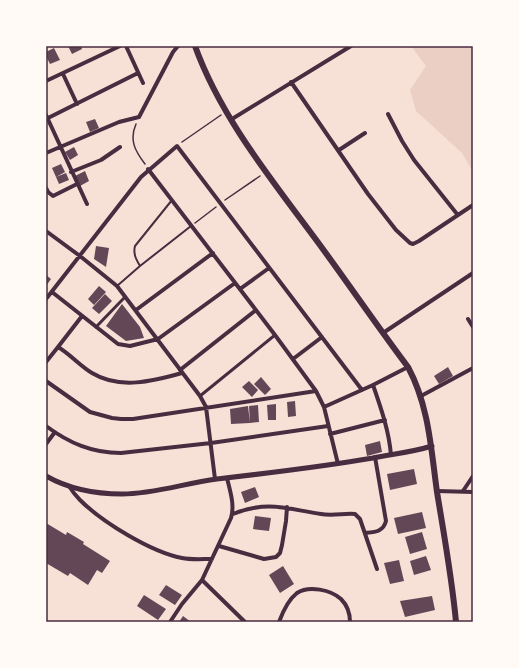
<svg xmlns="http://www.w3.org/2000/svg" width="519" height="668" font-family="Rubik,sans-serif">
<rect width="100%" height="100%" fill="#f7e1d7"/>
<path fill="#ebcfc5" d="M 411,46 L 473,46 L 473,172 L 462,153 L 416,111 L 410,90 L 426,66 Z"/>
<path fill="#644757" d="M 68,46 L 81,46 L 82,49 L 72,54 Z
M 54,48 L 60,60 L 50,64 L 46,56 L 46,52 Z
M 95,119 L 99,128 L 90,132 L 86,122 Z
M 74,147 L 78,155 L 70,160 L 65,152 Z
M 61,164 L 65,172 L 56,177 L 52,168 Z
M 85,171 L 89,181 L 80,186 L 75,176 Z
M 66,173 L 69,180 L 59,184 L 56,177 Z
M 96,246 L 109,248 L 106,267 L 94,259 Z
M 46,275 L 51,279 L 46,286 Z
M 99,286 L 106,292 L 94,305 L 88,299 Z
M 105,294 L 112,301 L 99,314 L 92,308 Z
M 122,304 L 140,327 L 144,338 L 126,341 L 106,326 Z
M 448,367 L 453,376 L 439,384 L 434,376 Z
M 261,377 L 271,389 L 265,395 L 254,384 Z
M 249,381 L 258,390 L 252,397 L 242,387 Z
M 295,401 L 296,416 L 288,417 L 287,402 Z
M 276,404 L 276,420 L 268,420 L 267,405 Z
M 258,405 L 259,422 L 250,423 L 249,406 Z
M 248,406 L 250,423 L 231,424 L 230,409 Z
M 380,441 L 382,452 L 367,456 L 365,445 Z
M 414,469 L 417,484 L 390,490 L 387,474 Z
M 255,487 L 259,497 L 245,503 L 241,492 Z
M 422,512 L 426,528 L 398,534 L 394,518 Z
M 255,516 L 271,518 L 269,531 L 253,529 Z
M 46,523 L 66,535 L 67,532 L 84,542 L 83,544 L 110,561 L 102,573 L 97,570 L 88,585 L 70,573 L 68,576 L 46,563 Z
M 422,532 L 427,549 L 410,554 L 405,537 Z
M 426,556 L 431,570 L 414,575 L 410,561 Z
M 399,560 L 404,581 L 390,584 L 384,563 Z
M 283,566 L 294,584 L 280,593 L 269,575 Z
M 166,585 L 182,595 L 175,605 L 159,595 Z
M 144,595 L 166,609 L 158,620 L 137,606 Z
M 432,596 L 435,610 L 405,617 L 400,601 Z
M 183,616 L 191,622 L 179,622 Z"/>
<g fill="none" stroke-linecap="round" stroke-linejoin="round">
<path stroke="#4a2c40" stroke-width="1.5" d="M 136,124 C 129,140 135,151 145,164
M 182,142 L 221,115
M 225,200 L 260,176
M 195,223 L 216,207"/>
<path stroke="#4a2c40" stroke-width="2" d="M 140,266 C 136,259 133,254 135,246 L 172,200
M 117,286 L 140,266 L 191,226"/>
<path stroke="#4a2c40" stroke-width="3" d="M 96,327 L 125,297
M 200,396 L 275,335"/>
<path stroke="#4a2c40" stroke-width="4" d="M 126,46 L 143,83
M 63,74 L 77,104
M 46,81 L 120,46
M 291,82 L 368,194 L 396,230 L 410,243 L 413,244 L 419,241 L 473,205
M 388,114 L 402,141 L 414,160 L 457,214
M 46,115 L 87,204
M 48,118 L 138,73
M 232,119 L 351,46
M 339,150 L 365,133
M 46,153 L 119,122 L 139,117 L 173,52 L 178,46
M 148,169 L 275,335 L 316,391 L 324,407 L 338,464
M 71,172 L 101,160 L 120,147
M 46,188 L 48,192 L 53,196 L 77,184
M 46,231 L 80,256 L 117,286 L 200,396 L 206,407 L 215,479
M 240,289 L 269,268
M 52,292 L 118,344 L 130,346 L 158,339 L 235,283
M 46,299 L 141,177 L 177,146 L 362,390
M 136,310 L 213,253
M 468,319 L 473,327
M 383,333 L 473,273
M 58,347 L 82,316
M 293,359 L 322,337
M 46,362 L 58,347 C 70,354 80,366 92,373 C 120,390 153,381 182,373
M 180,370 L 256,310
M 46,381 L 90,412 L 112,418 L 121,419 L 133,419 L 316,391
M 373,385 C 381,408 389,431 391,455
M 421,396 L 473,368
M 324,407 L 373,385 L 408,367
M 46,426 C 69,443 92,453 121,453 L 211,443 L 328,426
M 330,434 L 385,420
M 46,444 L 55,432
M 69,486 C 72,491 76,496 80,500 C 102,522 151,552 182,558 C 191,560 202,559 212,559
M 437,491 L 473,492
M 463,491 L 473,476
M 233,514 C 268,500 287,509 321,514 C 333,516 345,513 355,514 L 360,519 L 377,569
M 365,533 C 375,532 383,532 386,521 L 375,457
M 219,546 L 264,559 L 276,557 L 280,553 L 282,545 L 286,521 L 287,507
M 202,580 L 245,622
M 170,622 L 182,604 L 202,580 L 231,518 C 235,505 230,491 227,478
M 279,622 C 283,611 288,600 297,593 C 309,585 331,590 341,599 C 347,605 350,614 350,622"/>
<path stroke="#4a2c40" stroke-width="5" d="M 46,476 C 69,489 96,494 122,494 C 154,494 185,483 217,479 C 269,473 321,467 373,458 C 393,454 413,452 432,446"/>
<path stroke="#4a2c40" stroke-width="6" d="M 195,46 C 221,118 272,180 317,241 C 348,283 377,326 408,367 C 429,406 431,449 437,492 C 444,535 452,578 456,622"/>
</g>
<rect width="519" height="668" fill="none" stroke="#fffaf5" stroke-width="94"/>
<rect x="47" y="47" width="425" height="574" fill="none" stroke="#4a2c40" stroke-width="1.5"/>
</svg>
